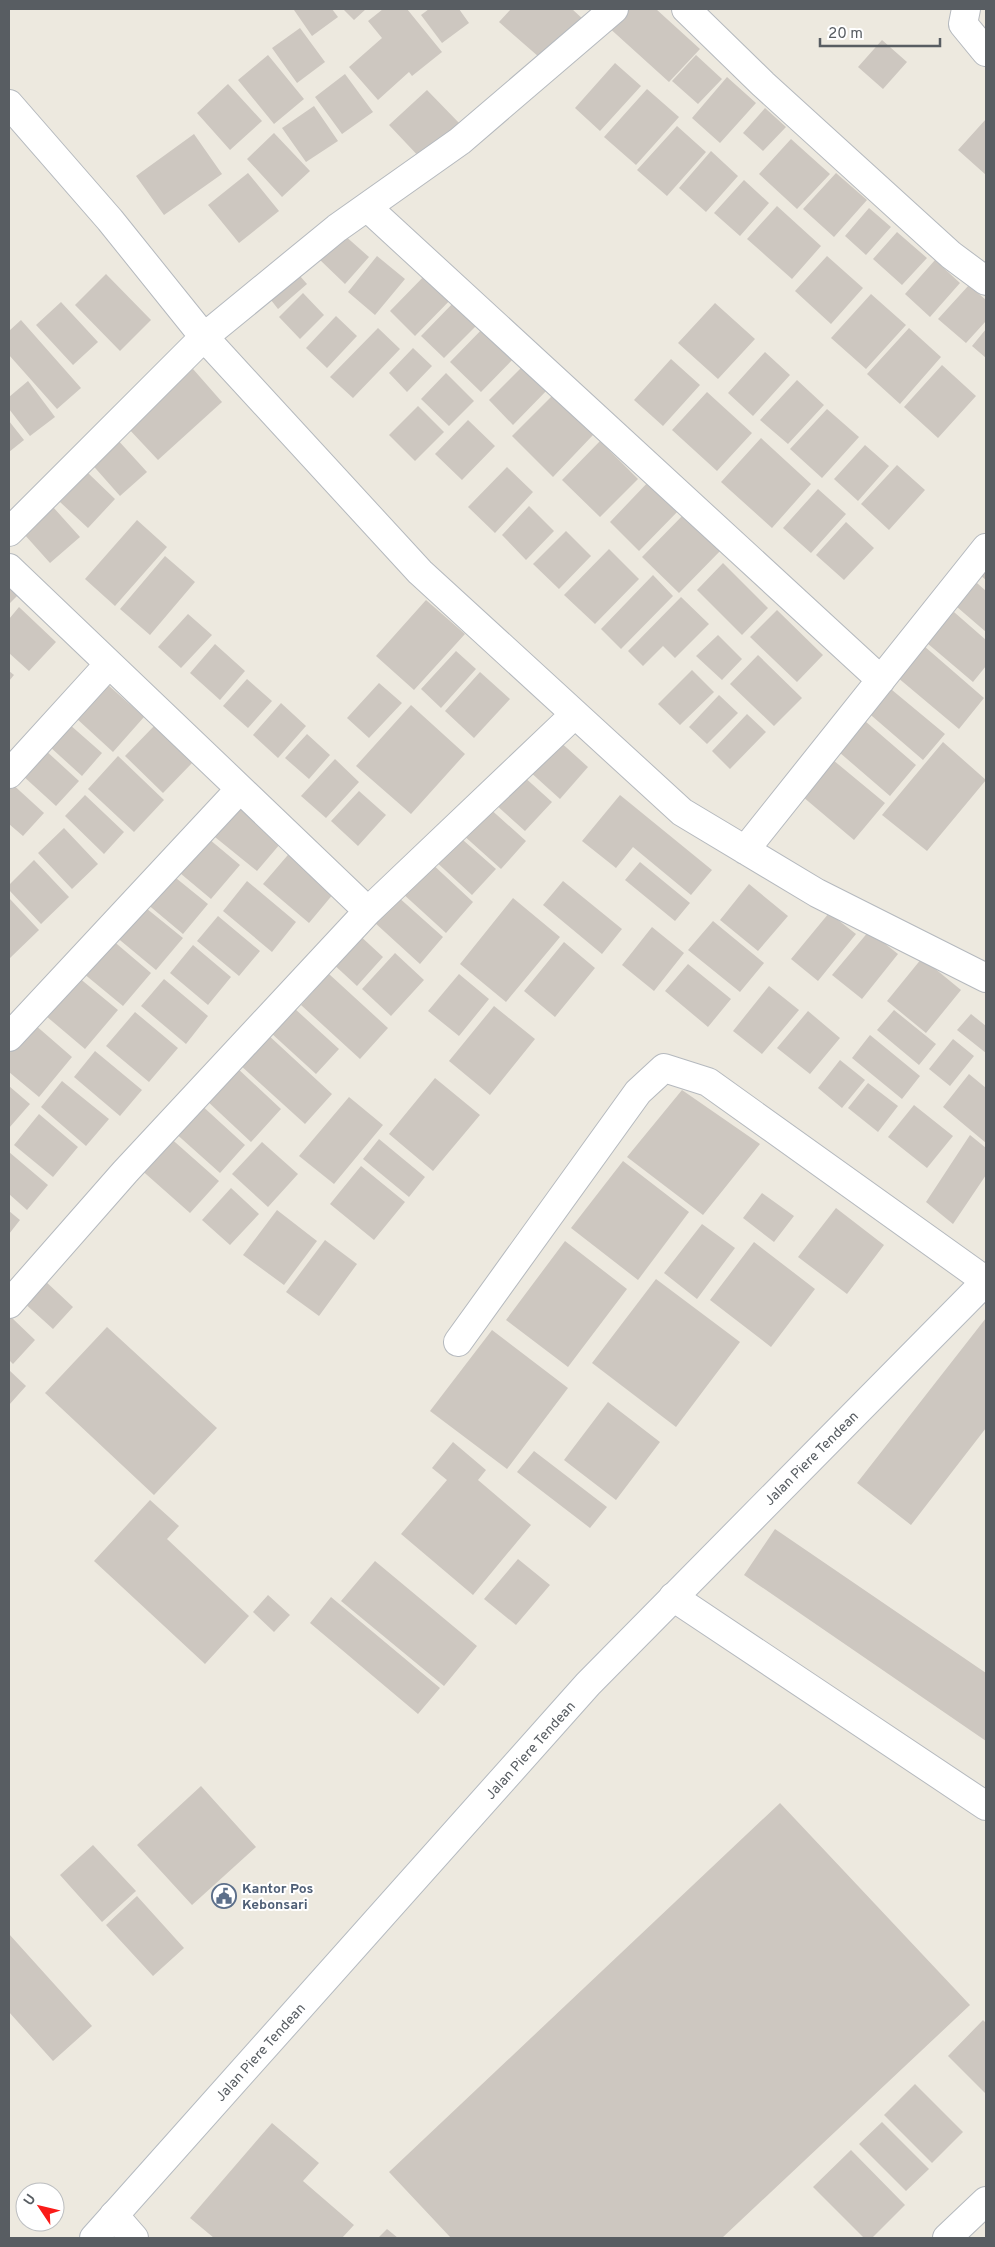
<svg xmlns="http://www.w3.org/2000/svg" width="995" height="2247" font-family="Overpass,sans-serif">
<rect width="100%" height="100%" fill="#ede9df"/>
<path fill="#cdc7c0" d="M 296,9 L 332,9 L 338,17 L 312,36 L 294,10 Z
M 343,9 L 366,9 L 354,20 Z
M 383,9 L 407,9 L 442,52 L 412,76 L 409,72 L 378,100 L 349,67 L 382,38 L 368,21 Z
M 429,9 L 459,9 L 469,23 L 442,43 L 421,15 Z
M 511,9 L 572,9 L 585,21 L 547,64 L 499,22 Z
M 622,9 L 656,9 L 700,49 L 669,82 L 606,25 Z
M 300,28 L 325,62 L 297,83 L 272,48 Z
M 882,40 L 907,62 L 883,89 L 858,67 Z
M 268,55 L 304,99 L 274,124 L 238,80 Z
M 696,55 L 722,79 L 698,104 L 672,81 Z
M 615,63 L 641,86 L 600,131 L 575,108 Z
M 345,74 L 373,112 L 342,134 L 315,97 Z
M 727,77 L 756,103 L 720,143 L 692,118 Z
M 228,84 L 262,121 L 230,150 L 197,113 Z
M 647,89 L 679,117 L 636,165 L 604,137 Z
M 427,90 L 461,125 L 423,161 L 389,125 Z
M 314,106 L 338,141 L 306,162 L 282,128 Z
M 765,108 L 786,127 L 763,151 L 743,133 Z
M 986,119 L 986,175 L 958,150 Z
M 677,126 L 706,152 L 667,196 L 637,170 Z
M 274,133 L 310,171 L 282,197 L 247,159 Z
M 194,134 L 222,174 L 164,215 L 136,176 Z
M 791,139 L 830,174 L 797,209 L 759,174 Z
M 711,151 L 738,176 L 706,212 L 679,188 Z
M 248,173 L 279,211 L 239,243 L 208,205 Z
M 836,173 L 867,200 L 834,237 L 803,209 Z
M 744,180 L 769,203 L 740,236 L 714,213 Z
M 777,206 L 821,246 L 792,279 L 747,239 Z
M 869,208 L 891,227 L 866,255 L 845,236 Z
M 897,232 L 927,258 L 902,285 L 873,259 Z
M 343,234 L 369,257 L 345,284 L 319,259 Z
M 377,256 L 405,279 L 375,315 L 348,292 Z
M 827,256 L 863,288 L 831,324 L 795,291 Z
M 935,260 L 960,283 L 930,317 L 905,294 Z
M 292,267 L 307,284 L 278,309 L 264,291 Z
M 432,268 L 457,293 L 415,336 L 390,311 Z
M 106,274 L 151,320 L 120,351 L 75,305 Z
M 969,285 L 986,300 L 986,321 L 966,343 L 938,319 Z
M 303,293 L 324,315 L 300,339 L 279,317 Z
M 871,294 L 906,325 L 866,369 L 831,338 Z
M 456,300 L 479,323 L 444,358 L 421,336 Z
M 61,302 L 98,342 L 73,365 L 36,325 Z
M 715,303 L 755,339 L 718,379 L 678,343 Z
M 336,316 L 357,336 L 327,368 L 306,348 Z
M 21,320 L 81,388 L 57,409 L 9,355 L 9,331 Z
M 489,322 L 520,352 L 481,392 L 450,362 Z
M 378,328 L 400,349 L 353,398 L 330,377 Z
M 909,328 L 941,357 L 900,404 L 867,374 Z
M 986,329 L 986,358 L 972,346 Z
M 413,348 L 432,366 L 407,392 L 389,373 Z
M 765,352 L 790,375 L 753,416 L 728,393 Z
M 671,359 L 700,385 L 663,426 L 634,400 Z
M 526,363 L 550,387 L 513,425 L 489,400 Z
M 942,365 L 976,396 L 938,438 L 904,407 Z
M 193,369 L 222,402 L 158,460 L 127,427 Z
M 446,373 L 474,401 L 449,426 L 421,399 Z
M 797,380 L 824,405 L 788,444 L 760,420 Z
M 28,381 L 55,417 L 30,436 L 9,409 L 9,397 Z
M 707,392 L 752,433 L 717,471 L 672,430 Z
M 554,394 L 594,434 L 553,477 L 512,436 Z
M 418,406 L 444,432 L 415,461 L 389,435 Z
M 827,409 L 859,437 L 822,478 L 790,449 Z
M 468,420 L 495,446 L 462,480 L 435,454 Z
M 9,421 L 24,440 L 9,452 Z
M 116,438 L 147,472 L 120,496 L 89,461 Z
M 761,438 L 811,484 L 772,528 L 721,482 Z
M 600,441 L 638,479 L 600,517 L 562,480 Z
M 865,445 L 889,466 L 858,501 L 834,479 Z
M 897,465 L 925,490 L 889,530 L 861,504 Z
M 507,467 L 533,492 L 495,533 L 468,507 Z
M 88,473 L 115,499 L 88,528 L 60,502 Z
M 651,479 L 681,508 L 639,551 L 610,522 Z
M 818,489 L 846,514 L 811,553 L 783,528 Z
M 529,506 L 554,531 L 526,560 L 502,535 Z
M 53,507 L 80,537 L 50,563 L 24,534 Z
M 687,511 L 723,548 L 679,593 L 642,557 Z
M 137,520 L 167,547 L 115,606 L 85,579 Z
M 846,522 L 874,548 L 844,580 L 816,555 Z
M 566,531 L 591,556 L 559,589 L 533,564 Z
M 609,549 L 639,579 L 595,624 L 564,595 Z
M 165,556 L 195,582 L 150,635 L 120,609 Z
M 723,563 L 768,608 L 742,635 L 697,590 Z
M 986,567 L 986,580 L 980,575 Z
M 653,575 L 673,596 L 621,649 L 601,629 Z
M 977,583 L 986,591 L 986,632 L 957,607 Z
M 9,585 L 19,594 L 9,604 Z
M 681,597 L 709,624 L 675,658 L 663,646 L 643,666 L 628,651 Z
M 426,600 L 465,634 L 414,690 L 376,656 Z
M 19,607 L 56,642 L 29,671 L 9,653 L 9,619 Z
M 777,610 L 823,655 L 797,682 L 750,637 Z
M 954,612 L 986,640 L 986,666 L 973,682 L 927,643 Z
M 188,614 L 212,635 L 181,668 L 158,647 Z
M 718,635 L 742,659 L 722,680 L 696,656 Z
M 215,644 L 245,671 L 220,700 L 190,673 Z
M 924,646 L 984,698 L 959,729 L 897,677 Z
M 456,651 L 476,669 L 441,708 L 421,689 Z
M 758,655 L 802,698 L 774,726 L 730,684 Z
M 692,670 L 714,692 L 680,725 L 658,704 Z
M 9,671 L 14,675 L 9,681 Z
M 480,672 L 510,699 L 474,738 L 445,711 Z
M 247,679 L 272,701 L 248,728 L 223,706 Z
M 379,683 L 402,703 L 369,738 L 347,718 Z
M 107,684 L 144,717 L 113,752 L 76,718 Z
M 886,685 L 945,734 L 923,760 L 865,710 Z
M 719,695 L 738,713 L 707,744 L 689,727 Z
M 281,703 L 306,726 L 278,758 L 253,735 Z
M 411,705 L 465,754 L 411,814 L 356,766 Z
M 747,714 L 766,732 L 730,769 L 712,751 Z
M 858,715 L 916,765 L 890,796 L 832,746 Z
M 69,724 L 102,753 L 82,776 L 49,746 Z
M 155,725 L 194,761 L 163,793 L 125,756 Z
M 307,734 L 330,755 L 309,779 L 285,758 Z
M 557,739 L 588,767 L 560,799 L 528,770 Z
M 943,742 L 986,780 L 927,851 L 882,815 Z
M 44,749 L 79,781 L 56,806 L 22,775 Z
M 827,755 L 885,803 L 854,840 L 796,791 Z
M 118,756 L 164,800 L 134,832 L 88,789 Z
M 335,759 L 359,782 L 326,818 L 301,796 Z
M 522,775 L 552,802 L 525,831 L 495,804 Z
M 9,781 L 44,813 L 23,836 L 9,824 Z
M 359,791 L 386,815 L 358,846 L 331,821 Z
M 85,795 L 124,832 L 104,854 L 65,816 Z
M 620,795 L 712,870 L 691,895 L 633,847 L 616,868 L 582,841 Z
M 239,798 L 286,837 L 257,871 L 210,833 Z
M 487,806 L 526,841 L 501,869 L 462,834 Z
M 64,828 L 98,864 L 72,889 L 38,853 Z
M 455,833 L 496,869 L 472,895 L 432,858 Z
M 203,834 L 240,865 L 211,899 L 174,868 Z
M 293,849 L 339,887 L 309,923 L 263,884 Z
M 34,860 L 69,897 L 41,924 L 9,890 L 9,885 Z
M 429,861 L 473,902 L 446,933 L 401,892 Z
M 640,862 L 690,903 L 675,921 L 625,880 Z
M 171,874 L 208,904 L 183,934 L 146,903 Z
M 247,881 L 296,922 L 272,952 L 223,911 Z
M 563,881 L 622,929 L 602,954 L 543,905 Z
M 749,884 L 788,916 L 758,951 L 720,920 Z
M 397,896 L 443,937 L 420,964 L 374,922 Z
M 9,898 L 39,930 L 10,958 L 9,956 Z
M 513,898 L 560,937 L 506,1002 L 460,964 Z
M 141,904 L 183,938 L 156,970 L 115,936 Z
M 829,913 L 856,934 L 818,981 L 791,959 Z
M 218,916 L 260,951 L 239,976 L 197,941 Z
M 713,921 L 764,963 L 740,992 L 688,950 Z
M 652,927 L 684,953 L 654,991 L 622,965 Z
M 869,931 L 898,954 L 862,999 L 832,975 Z
M 357,933 L 383,957 L 357,986 L 330,961 Z
M 111,939 L 151,973 L 123,1006 L 83,973 Z
M 564,942 L 595,968 L 555,1017 L 524,991 Z
M 193,945 L 231,977 L 208,1005 L 170,973 Z
M 395,953 L 424,980 L 391,1016 L 362,989 Z
M 922,958 L 961,990 L 926,1033 L 887,1001 Z
M 688,964 L 731,999 L 708,1027 L 665,991 Z
M 329,974 L 388,1028 L 360,1059 L 301,1005 Z
M 459,974 L 489,999 L 459,1036 L 428,1011 Z
M 78,977 L 118,1010 L 85,1049 L 46,1016 Z
M 164,979 L 208,1016 L 186,1044 L 141,1006 Z
M 769,986 L 799,1010 L 762,1054 L 733,1031 Z
M 494,1006 L 535,1039 L 490,1095 L 449,1061 Z
M 294,1008 L 339,1049 L 316,1074 L 271,1033 Z
M 894,1010 L 936,1044 L 919,1065 L 877,1030 Z
M 808,1011 L 840,1038 L 810,1074 L 777,1048 Z
M 135,1012 L 178,1048 L 149,1082 L 106,1046 Z
M 971,1014 L 986,1026 L 986,1053 L 957,1030 Z
M 34,1024 L 72,1057 L 39,1097 L 9,1072 L 9,1053 Z
M 266,1033 L 332,1094 L 305,1124 L 239,1064 Z
M 870,1035 L 920,1076 L 902,1099 L 852,1058 Z
M 953,1039 L 974,1056 L 950,1086 L 929,1069 Z
M 95,1051 L 142,1090 L 120,1116 L 74,1077 Z
M 840,1060 L 865,1080 L 842,1108 L 818,1088 Z
M 235,1066 L 281,1109 L 251,1142 L 205,1099 Z
M 969,1074 L 986,1088 L 986,1143 L 943,1107 Z
M 435,1078 L 480,1115 L 433,1171 L 389,1134 Z
M 62,1081 L 109,1119 L 86,1146 L 41,1107 Z
M 868,1083 L 898,1106 L 878,1132 L 848,1108 Z
M 9,1086 L 30,1104 L 9,1128 Z
M 682,1090 L 760,1144 L 703,1215 L 627,1157 Z
M 349,1097 L 383,1125 L 334,1184 L 299,1156 Z
M 199,1103 L 245,1145 L 220,1173 L 173,1131 Z
M 914,1105 L 953,1136 L 927,1168 L 888,1137 Z
M 39,1114 L 78,1147 L 53,1177 L 14,1145 Z
M 167,1135 L 219,1181 L 190,1213 L 138,1167 Z
M 970,1135 L 986,1148 L 986,1175 L 953,1224 L 926,1202 Z
M 379,1139 L 425,1177 L 409,1197 L 363,1159 Z
M 262,1142 L 298,1174 L 268,1207 L 232,1174 Z
M 9,1152 L 48,1185 L 27,1210 L 9,1194 Z
M 623,1161 L 689,1212 L 638,1280 L 571,1228 Z
M 361,1166 L 405,1202 L 374,1240 L 330,1204 Z
M 231,1188 L 259,1214 L 230,1245 L 202,1220 Z
M 762,1193 L 794,1216 L 774,1242 L 743,1218 Z
M 836,1208 L 884,1245 L 847,1294 L 798,1257 Z
M 277,1210 L 317,1241 L 284,1285 L 243,1255 Z
M 9,1211 L 20,1220 L 9,1234 Z
M 702,1224 L 735,1248 L 697,1299 L 664,1273 Z
M 325,1240 L 357,1264 L 319,1316 L 286,1292 Z
M 565,1241 L 627,1289 L 568,1367 L 506,1320 Z
M 754,1242 L 815,1289 L 771,1347 L 710,1300 Z
M 43,1279 L 73,1307 L 53,1329 L 22,1301 Z
M 656,1279 L 740,1342 L 676,1427 L 592,1363 Z
M 11,1317 L 35,1340 L 13,1364 L 9,1360 L 9,1319 Z
M 986,1318 L 986,1428 L 911,1525 L 857,1483 Z
M 107,1327 L 217,1428 L 154,1495 L 45,1393 Z
M 492,1330 L 568,1388 L 507,1469 L 430,1411 Z
M 9,1370 L 26,1386 L 9,1405 Z
M 608,1402 L 660,1442 L 616,1500 L 564,1460 Z
M 453,1442 L 486,1470 L 478,1480 L 531,1525 L 473,1595 L 401,1534 L 447,1480 L 432,1468 Z
M 534,1451 L 607,1507 L 590,1528 L 517,1472 Z
M 150,1500 L 179,1526 L 167,1539 L 249,1616 L 205,1664 L 94,1561 Z
M 775,1529 L 986,1673 L 986,1741 L 744,1575 Z
M 518,1559 L 550,1585 L 516,1625 L 484,1599 Z
M 375,1561 L 477,1646 L 444,1686 L 341,1601 Z
M 268,1595 L 290,1615 L 274,1632 L 253,1612 Z
M 331,1597 L 440,1688 L 418,1714 L 310,1623 Z
M 201,1786 L 256,1847 L 192,1905 L 137,1845 Z
M 780,1803 L 970,2005 L 722,2238 L 451,2238 L 389,2172 Z
M 93,1845 L 136,1891 L 102,1922 L 60,1875 Z
M 137,1896 L 184,1948 L 153,1976 L 106,1925 Z
M 9,1934 L 92,2026 L 53,2061 L 9,2012 Z
M 983,2020 L 986,2023 L 986,2094 L 948,2056 Z
M 915,2084 L 963,2132 L 932,2163 L 884,2115 Z
M 882,2122 L 929,2169 L 906,2191 L 859,2144 Z
M 272,2123 L 319,2163 L 303,2181 L 354,2225 L 342,2238 L 214,2238 L 190,2218 Z
M 851,2150 L 905,2205 L 872,2238 L 864,2238 L 813,2187 Z
M 387,2229 L 398,2238 L 378,2238 Z"/>
<g fill="none" stroke-linecap="round" stroke-linejoin="round">
<defs>
<path id="street" d="M 686,9 L 763,84 L 951,255 L 986,281
M 966,9 L 963,24 L 986,52
M 9,104 L 110,220 L 204,337 L 420,572 L 682,812 L 817,893 L 986,978
M 367,207 L 881,680
M 9,532 L 204,337 L 337,228 L 460,141 L 614,9
M 9,568 L 368,911
M 9,774 L 109,664
M 745,850 L 986,548
M 9,1037 L 240,789
M 9,1304 L 125,1172 L 368,911 L 575,714
M 458,1342 L 638,1092 L 664,1068 L 708,1082 L 986,1281
M 673,1597 L 986,1806
M 114,2215 L 134,2238
M 947,2238 L 986,2201"/>
<path id="secondary" d="M 94,2238 L 588,1684 L 986,1281"/>
</defs>
<use href="#street" stroke="#b5b9be" stroke-width="30"/>
<use href="#secondary" stroke="#b5bac0" stroke-width="30"/>
<use href="#street" stroke="#fff" stroke-width="28"/>
<use href="#secondary" stroke="#fff" stroke-width="28"/>
</g>
<defs>
<symbol id="civic-ring" viewBox="-11 -11 22 22"><circle r="9.5" fill="#fff" stroke="#5c6f8a" stroke-width="1.5"/><path d="M-.6-6.5H3V-4.5H.6V-3L4-1V1h2V6H-6V1h2V-1L-.6-3ZM-1.2 2.5V6h2.4V2.5Z" fill="#5c6f8a"/></symbol>
</defs>
<g fill-rule="evenodd">
<use href="#civic-ring" x="210" y="1882" width="28" height="28"/>
</g>
<g text-anchor="middle" stroke-width="4" stroke-linejoin="round" paint-order="stroke">
<g font-size="14" fill="#585d62" stroke="#fff">
<text transform="translate(811 1458) rotate(-45)" y="5">Jalan Piere Tendean</text>
<text transform="translate(530 1750) rotate(-48)" y="5">Jalan Piere Tendean</text>
<text transform="translate(260 2052) rotate(-48)" y="5">Jalan Piere Tendean</text>
</g>
<g font-size="14" font-weight="bold" fill="#4e5e75" stroke="#fff" text-anchor="start">
<text x="242" y="1893">Kantor Pos<tspan x="242" dy="16">Kebonsari</tspan></text>
</g>
</g>
<rect width="995" height="2247" fill="none" stroke="#585d62" stroke-width="20"/>
<g transform="translate(40 2207) rotate(305)"><circle r="24" fill="#ffffff" stroke="#bcbec0"/>
<path d="M0-4L9 19L0 12L-9 19Z" fill="#fa1b18"/>
<text y="-8" font-size="14" font-weight="bold" text-anchor="middle" fill="#585d62">U</text>
</g>
<path d="M820 38v8h120v-8" fill="none" stroke="#585d62" stroke-width="2.5"/>
<text x="828" y="38" font-size="15" fill="#585d62" stroke="#ffffff" stroke-width="4" paint-order="stroke">20 m</text>
</svg>
